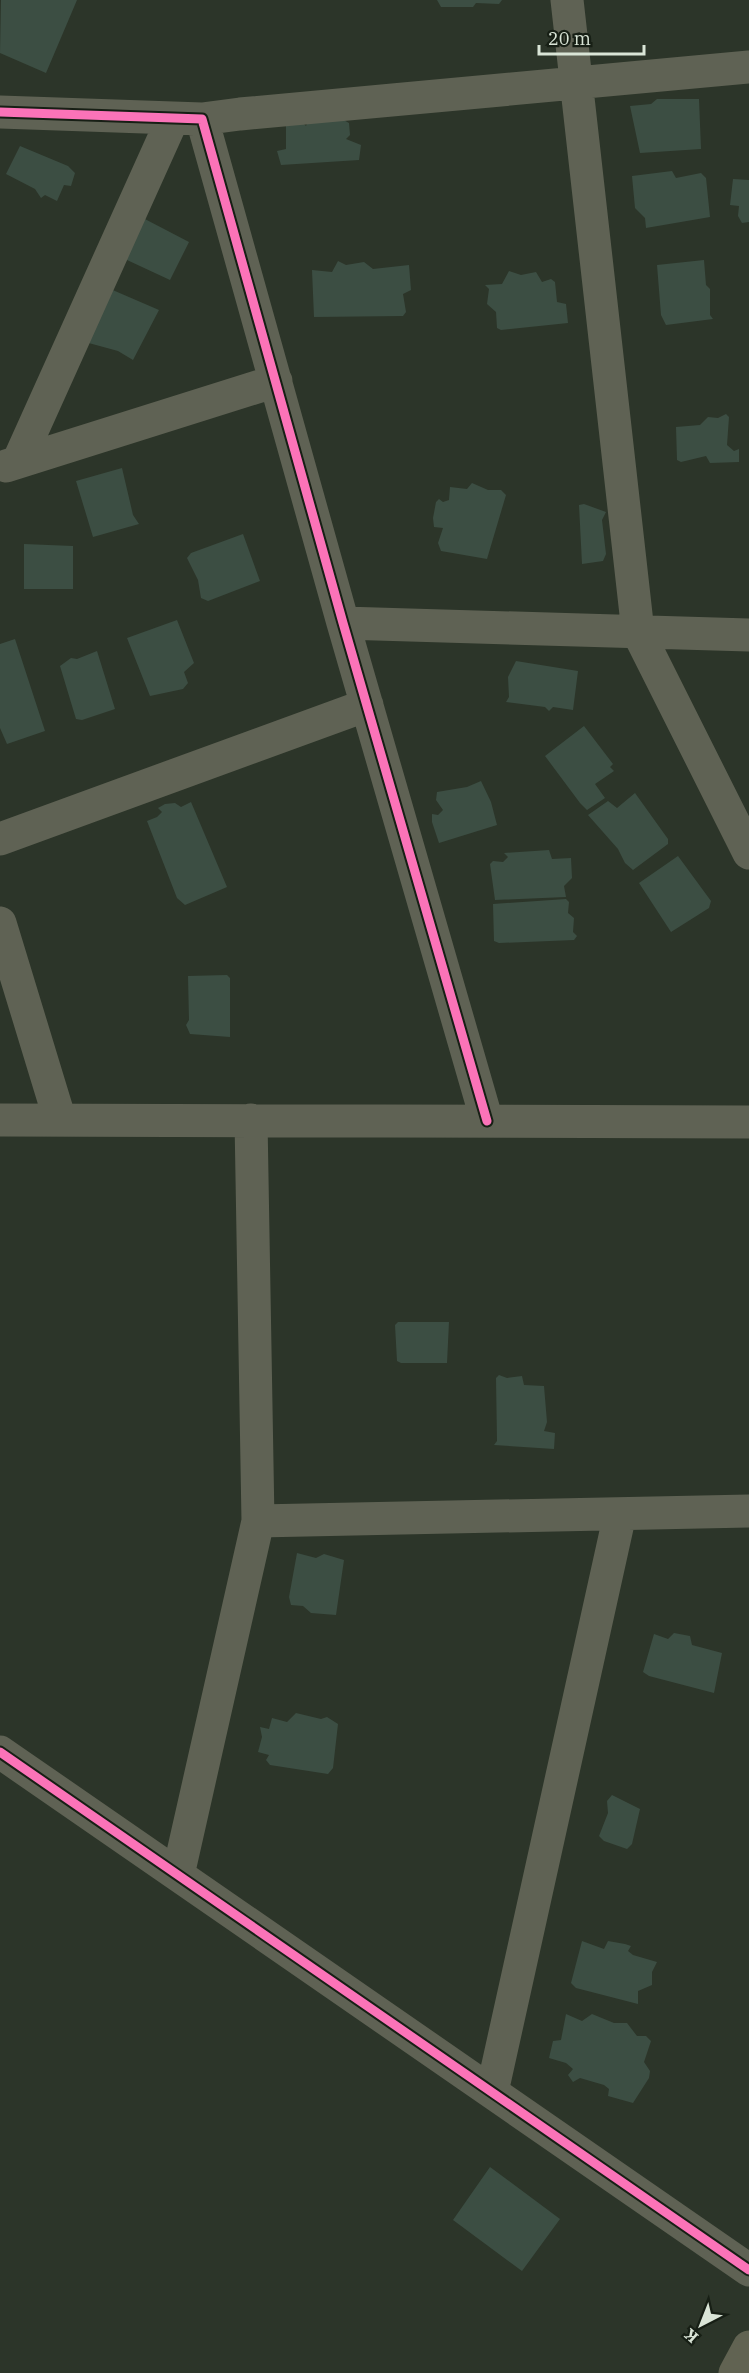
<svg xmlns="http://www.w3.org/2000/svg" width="749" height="2373" font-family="'IBM Plex Serif',serif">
<rect width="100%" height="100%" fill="#2c3529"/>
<path fill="#3c4e43" d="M 1,0 L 77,0 L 46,73 L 0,53 Z
M 437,0 L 502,0 L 499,4 L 476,3 L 473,7 L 441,7 Z
M 657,99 L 699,99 L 701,149 L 640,153 L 630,106 L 651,104 Z
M 340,118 L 349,123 L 350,135 L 346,139 L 361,145 L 359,160 L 281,165 L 277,151 L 286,149 L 286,123 L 302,122 L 306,126 L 309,119 Z
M 20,146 L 68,166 L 75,173 L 71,186 L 64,185 L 57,201 L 45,195 L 41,198 L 35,189 L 6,174 Z
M 672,171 L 676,178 L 701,173 L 706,178 L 710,217 L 646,228 L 645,218 L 635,208 L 632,176 Z
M 733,179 L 749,180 L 749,222 L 742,223 L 738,216 L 739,206 L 730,205 Z
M 141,217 L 189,242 L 170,280 L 127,260 L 123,254 Z
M 704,260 L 706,285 L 710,289 L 710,315 L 713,319 L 666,325 L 661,315 L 657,265 Z
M 338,261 L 346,265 L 364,262 L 373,269 L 409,265 L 411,290 L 403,294 L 406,312 L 403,316 L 314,317 L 312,270 L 332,272 Z
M 509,271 L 521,275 L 536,272 L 542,282 L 551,279 L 555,282 L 557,302 L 566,304 L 568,323 L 501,330 L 497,328 L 496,312 L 487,304 L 489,289 L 485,285 L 502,284 Z
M 108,288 L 159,310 L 133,360 L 118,351 L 85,342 Z
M 726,414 L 729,417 L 727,445 L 734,451 L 739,449 L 739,462 L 710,463 L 706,456 L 681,462 L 677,460 L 676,427 L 700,425 L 708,417 L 718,418 Z
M 122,468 L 133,515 L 139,524 L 93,537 L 76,481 Z
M 472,483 L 488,490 L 501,490 L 506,495 L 487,559 L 441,551 L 438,543 L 443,528 L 434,527 L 433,518 L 436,502 L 439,499 L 443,502 L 449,500 L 450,487 L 467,489 Z
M 584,504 L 606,512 L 602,520 L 606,554 L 603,561 L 582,564 L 579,505 Z
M 243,534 L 260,581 L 208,601 L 201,598 L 198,580 L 187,558 L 191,553 Z
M 24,544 L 73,546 L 73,589 L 24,589 Z
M 177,620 L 194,663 L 184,672 L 188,683 L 183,689 L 150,696 L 127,638 Z
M 15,639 L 45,731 L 7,744 L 0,728 L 0,644 Z
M 97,651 L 115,709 L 82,720 L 76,719 L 60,666 L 71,658 L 77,659 Z
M 516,661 L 578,671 L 573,710 L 553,707 L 549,711 L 545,707 L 506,702 L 509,697 L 508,677 Z
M 584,726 L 613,764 L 610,767 L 614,771 L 595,784 L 605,798 L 587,810 L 580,803 L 545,756 Z
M 481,781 L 491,802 L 497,825 L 439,843 L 432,822 L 432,814 L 438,815 L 443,810 L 436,800 L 437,792 L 467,787 Z
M 635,793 L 668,839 L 668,844 L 633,870 L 625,863 L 618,849 L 588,815 L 608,801 L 617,808 Z
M 191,802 L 227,887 L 185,905 L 177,898 L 147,821 L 157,817 L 162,812 L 158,808 L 165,804 L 175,803 L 181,807 Z
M 549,850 L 552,859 L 571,858 L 572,878 L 564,886 L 566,897 L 495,900 L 490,864 L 493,861 L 503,862 L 508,857 L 504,853 Z
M 678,856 L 711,901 L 709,908 L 671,932 L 639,883 Z
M 566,899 L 569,902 L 568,913 L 574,918 L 573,932 L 577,936 L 574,940 L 499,943 L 494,941 L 493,904 Z
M 227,975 L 230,978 L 230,1037 L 190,1034 L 186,1025 L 189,1020 L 188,976 Z
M 398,1322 L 449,1322 L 447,1363 L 401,1363 L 397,1361 L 395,1325 Z
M 499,1375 L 507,1378 L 522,1376 L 524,1385 L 544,1386 L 547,1422 L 544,1431 L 555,1433 L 554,1449 L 494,1445 L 497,1441 L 496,1378 Z
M 297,1553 L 316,1558 L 324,1554 L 344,1560 L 336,1615 L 311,1613 L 303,1606 L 291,1605 L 289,1597 Z
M 674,1633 L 690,1636 L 692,1645 L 722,1653 L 714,1693 L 649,1676 L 643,1672 L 654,1634 L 668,1639 Z
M 296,1713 L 321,1719 L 327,1717 L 338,1724 L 333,1768 L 328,1774 L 270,1765 L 266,1760 L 269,1755 L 258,1752 L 262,1737 L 260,1727 L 269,1729 L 272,1718 L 287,1722 Z
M 612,1795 L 640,1809 L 632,1844 L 627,1849 L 604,1841 L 599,1836 L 608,1813 L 607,1801 Z
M 582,1941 L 604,1949 L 608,1941 L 625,1944 L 631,1946 L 628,1951 L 633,1955 L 657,1962 L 652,1972 L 652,1985 L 638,1991 L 638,2004 L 576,1988 L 571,1983 Z
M 566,2014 L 582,2021 L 592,2014 L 614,2023 L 627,2023 L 637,2036 L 646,2036 L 651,2041 L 644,2062 L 650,2071 L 649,2078 L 633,2103 L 608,2096 L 609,2089 L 604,2085 L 580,2078 L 573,2082 L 568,2075 L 573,2069 L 566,2063 L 549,2058 L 553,2041 L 561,2040 Z
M 490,2167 L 560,2219 L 522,2271 L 453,2220 Z"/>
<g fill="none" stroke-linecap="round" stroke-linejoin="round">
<path stroke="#5f6254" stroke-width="33" d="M 567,0 L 638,632 L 749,853
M 0,112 L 202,119 L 343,623 L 487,1121
M 202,119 L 240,114 L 749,67
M 18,462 L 173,118
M 6,466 L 276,381
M 343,623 L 749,635
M 0,839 L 367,705
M 0,923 L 60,1120
M 0,1120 L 749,1122
M 258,1521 L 749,1511
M 0,1752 L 749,2270
M 178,1875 L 258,1521 L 251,1120
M 492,2092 L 620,1514"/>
<path stroke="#616352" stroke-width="33" d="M 735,2373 L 749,2347"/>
<defs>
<path id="cycleway" d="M 0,112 L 202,119 L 343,623 L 487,1121
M 0,1752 L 749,2270"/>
</defs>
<use href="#cycleway" stroke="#171f15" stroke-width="13"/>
<use href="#cycleway" stroke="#fb73b8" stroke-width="9"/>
</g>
<g transform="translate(701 2325) rotate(222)" stroke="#171f15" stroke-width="4.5" paint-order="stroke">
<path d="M0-4.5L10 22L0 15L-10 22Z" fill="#dae5d7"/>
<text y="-9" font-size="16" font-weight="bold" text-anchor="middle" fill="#dae5d7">K</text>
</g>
<path d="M539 45v9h105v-9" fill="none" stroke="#dae5d7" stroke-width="3"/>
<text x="548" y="45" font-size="18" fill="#dae5d7" stroke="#171f15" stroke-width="4.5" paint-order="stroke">20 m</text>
</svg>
